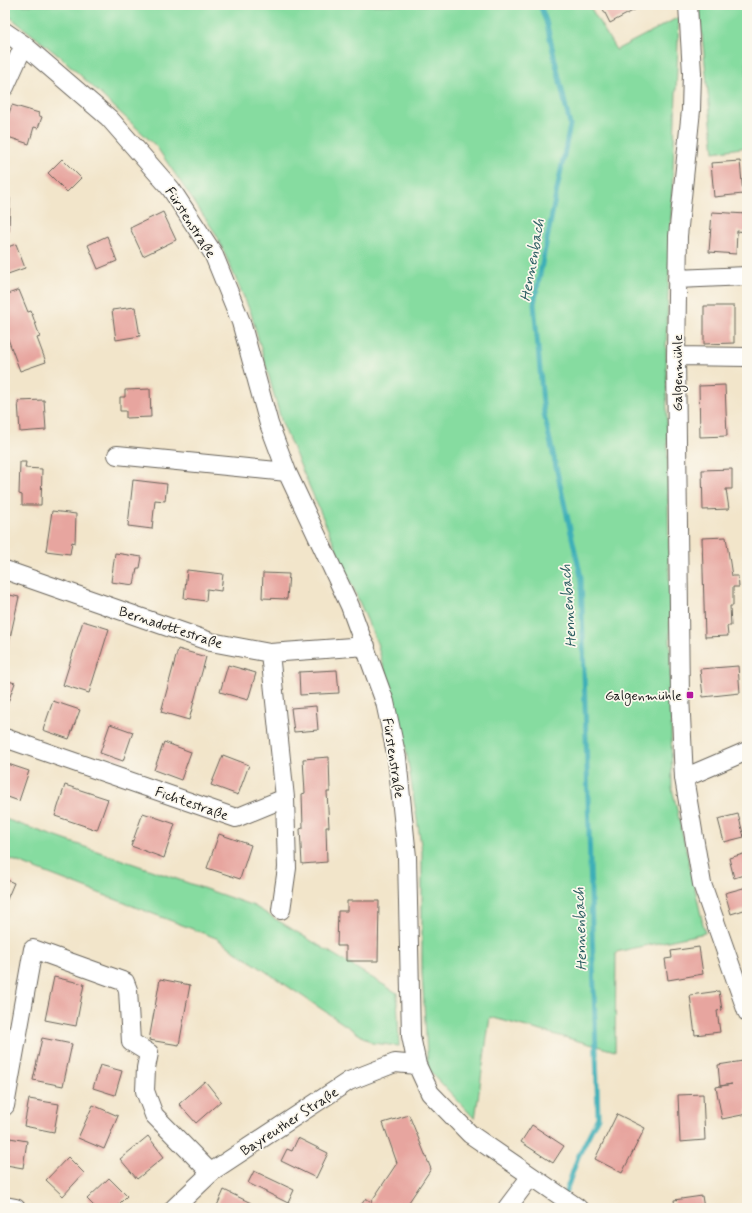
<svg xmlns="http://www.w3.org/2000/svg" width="752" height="1213" font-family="Mynerve,sans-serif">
<rect width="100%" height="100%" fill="#fbf7ec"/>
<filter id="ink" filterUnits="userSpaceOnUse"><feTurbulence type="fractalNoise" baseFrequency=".025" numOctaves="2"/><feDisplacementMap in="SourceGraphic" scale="8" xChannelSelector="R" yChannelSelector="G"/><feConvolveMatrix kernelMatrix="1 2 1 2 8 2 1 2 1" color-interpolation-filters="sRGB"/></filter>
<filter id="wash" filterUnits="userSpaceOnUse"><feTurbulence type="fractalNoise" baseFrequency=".012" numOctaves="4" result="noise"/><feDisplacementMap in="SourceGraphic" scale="16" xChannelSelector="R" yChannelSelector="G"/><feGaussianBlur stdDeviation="0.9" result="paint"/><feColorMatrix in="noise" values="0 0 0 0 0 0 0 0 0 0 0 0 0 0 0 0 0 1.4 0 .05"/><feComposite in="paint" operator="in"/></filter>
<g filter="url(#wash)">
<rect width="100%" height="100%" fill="#f2e5ca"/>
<path fill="#86dca0" stroke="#517c5e" d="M 5,5 L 589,5 L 616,50 L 679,17 L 666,347 L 672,788 L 705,933 L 616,952 L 615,1051 L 490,1017 L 475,1119 L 428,1069 L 422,973 L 422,851 L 406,749 L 377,643 L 282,423 L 251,313 L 216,234 L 156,146 L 64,60 L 5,13 Z
M 699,5 L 747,5 L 747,147 L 714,152 Z
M 5,819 L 254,906 L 397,993 L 399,1046 L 372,1043 L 216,938 L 5,857 Z"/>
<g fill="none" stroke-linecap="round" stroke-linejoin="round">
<path stroke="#3eafb7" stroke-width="5" d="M 540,5 L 546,21 L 570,125 L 534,304 L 544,414 L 581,577 L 598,1117 L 578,1157 L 560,1208"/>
</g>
<g id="blocks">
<path fill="#e7a59f" d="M 601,5 L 644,5 L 610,23 Z
M 12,105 L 39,113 L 38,115 L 42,117 L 38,128 L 34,127 L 29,144 L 5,136 L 5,118 L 7,112 L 9,113 Z
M 62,159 L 81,178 L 67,192 L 48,173 Z
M 740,161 L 743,194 L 714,197 L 711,163 Z
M 5,198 L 10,198 L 9,231 L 5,231 Z
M 163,212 L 176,240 L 143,256 L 130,228 Z
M 712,212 L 747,214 L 747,232 L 737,231 L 736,254 L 709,252 Z
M 107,236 L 117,261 L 98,269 L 88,245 Z
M 16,244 L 25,268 L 5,275 L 5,248 Z
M 19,290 L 28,312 L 31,311 L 40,337 L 37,338 L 46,362 L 20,371 L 5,331 L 5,295 Z
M 704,306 L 734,306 L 734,343 L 704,344 Z
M 135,307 L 140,336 L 116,340 L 112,310 Z
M 725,385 L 727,436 L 700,437 L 699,386 Z
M 150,389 L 151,417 L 126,418 L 126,411 L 120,411 L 120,397 L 125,397 L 125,390 Z
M 44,400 L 46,430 L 20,432 L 18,401 Z
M 20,462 L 26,462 L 25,468 L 42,469 L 41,505 L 22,505 L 22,495 L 19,494 Z
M 732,469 L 732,489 L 726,489 L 729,509 L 703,510 L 702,470 Z
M 133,480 L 167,484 L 165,501 L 155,500 L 152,529 L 128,526 Z
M 52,511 L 76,514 L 75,543 L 72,542 L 70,554 L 46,551 Z
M 726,537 L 732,576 L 738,576 L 739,587 L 733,587 L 733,606 L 730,606 L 731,626 L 727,626 L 728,636 L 705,637 L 702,538 Z
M 115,553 L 142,557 L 140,568 L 137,568 L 134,585 L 111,582 Z
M 187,570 L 223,574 L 221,591 L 207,589 L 206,601 L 184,598 Z
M 263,573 L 289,574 L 287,599 L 262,598 Z
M 5,594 L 19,597 L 6,656 L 5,655 Z
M 83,621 L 109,629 L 89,693 L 63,685 Z
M 178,649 L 206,657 L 189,720 L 161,712 Z
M 228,665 L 256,673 L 248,700 L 220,692 Z
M 738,666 L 740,693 L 703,697 L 700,669 Z
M 337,670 L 339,693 L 300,695 L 299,672 Z
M 5,680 L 15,683 L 5,710 Z
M 53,701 L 80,710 L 69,739 L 43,730 Z
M 316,706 L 318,730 L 294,732 L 291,708 Z
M 110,724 L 133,732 L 123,761 L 100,753 Z
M 164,742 L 191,752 L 181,780 L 154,770 Z
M 223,755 L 249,765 L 238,795 L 211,785 Z
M 329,757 L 330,792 L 327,792 L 329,827 L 326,827 L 327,862 L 302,864 L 300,829 L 303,828 L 302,794 L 305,793 L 303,759 Z
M 5,763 L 29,771 L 19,801 L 5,796 Z
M 65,785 L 108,799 L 97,830 L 55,816 Z
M 143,813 L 175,824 L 164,858 L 131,846 Z
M 738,814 L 744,837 L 724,842 L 718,819 Z
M 219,834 L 251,845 L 240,879 L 207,868 Z
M 747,853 L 747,874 L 734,878 L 729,858 Z
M 5,879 L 14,883 L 5,904 Z
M 747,887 L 747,909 L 731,914 L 725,893 Z
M 347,901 L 379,901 L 378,961 L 346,961 L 346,946 L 337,946 L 338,911 L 347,911 Z
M 699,947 L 703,974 L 668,980 L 665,959 L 672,958 L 671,951 Z
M 54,977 L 84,984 L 76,1026 L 45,1020 Z
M 160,979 L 190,985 L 179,1045 L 149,1040 Z
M 719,991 L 722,1010 L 717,1011 L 720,1032 L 695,1035 L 690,995 Z
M 42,1038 L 72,1044 L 63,1086 L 33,1080 Z
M 743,1061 L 747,1084 L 747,1114 L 722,1119 L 716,1087 L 732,1084 L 720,1086 L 718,1065 Z
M 100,1065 L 122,1071 L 115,1095 L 93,1088 Z
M 205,1081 L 221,1101 L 196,1123 L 179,1104 Z
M 703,1094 L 705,1140 L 680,1142 L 678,1095 Z
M 29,1099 L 59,1104 L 54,1132 L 24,1126 Z
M 93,1105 L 118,1116 L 104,1149 L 78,1138 Z
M 617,1114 L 645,1128 L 622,1173 L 595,1159 Z
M 409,1115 L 431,1169 L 405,1208 L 359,1208 L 366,1198 L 371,1202 L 397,1163 L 383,1123 Z
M 532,1125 L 564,1146 L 553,1163 L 521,1142 Z
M 148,1136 L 164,1157 L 137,1179 L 120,1159 Z
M 10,1138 L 27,1141 L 23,1168 L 6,1165 Z
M 298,1138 L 328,1153 L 316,1178 L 281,1161 L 287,1149 L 292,1151 Z
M 68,1157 L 84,1173 L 63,1196 L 46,1180 Z
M 254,1171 L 294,1190 L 288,1203 L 248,1183 Z
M 109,1178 L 127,1196 L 115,1208 L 96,1208 L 87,1199 Z
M 224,1190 L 251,1203 L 249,1208 L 216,1208 Z
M 702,1196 L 704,1208 L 675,1208 L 674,1200 Z"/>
</g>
</g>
<g filter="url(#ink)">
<use href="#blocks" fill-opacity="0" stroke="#676259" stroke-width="1"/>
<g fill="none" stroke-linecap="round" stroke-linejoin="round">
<defs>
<path id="minor" d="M 688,5 L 692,73 L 691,110 L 678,236 L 676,356 L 680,695 L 684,778 L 702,884 L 747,1012
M 5,32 L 24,45 L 109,118 L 171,189 L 213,253 L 241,322 L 269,424 L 287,472 L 350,606 L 385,702 L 397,758 L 407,857 L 411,1036 L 417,1065 L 430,1093 L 470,1134 L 578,1208
M 5,87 L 24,45
M 677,279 L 747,276
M 676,356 L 747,357
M 117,455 L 287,472
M 5,570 L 211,642 L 270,653 L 366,646
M 5,738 L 236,818 L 285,798 L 270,653
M 684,778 L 747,751
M 281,910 L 287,868 L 285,798
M 5,1106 L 33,949 L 125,982 L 128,990 L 131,1042 L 149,1053 L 146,1068 L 145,1091 L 154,1115 L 211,1173
M 5,1206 L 16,1208
M 174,1208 L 214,1170 L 349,1081 L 395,1063 L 417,1065
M 507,1208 L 531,1176"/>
</defs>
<use href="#minor" stroke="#676259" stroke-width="20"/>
<use href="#minor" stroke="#fff" stroke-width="18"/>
</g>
</g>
<rect fill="#b5179e" stroke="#fbf7ec" stroke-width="1.5" x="686" y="691" width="8" height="8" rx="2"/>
<g text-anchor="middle" stroke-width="3.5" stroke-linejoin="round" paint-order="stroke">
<g font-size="14" fill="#1c1c1c" stroke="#fbf7ec">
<text transform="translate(191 222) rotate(57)" y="5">Fürstenstraße</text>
<text transform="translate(677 373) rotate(-90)" y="5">Galgenmühle</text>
<text transform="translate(171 627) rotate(18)" y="5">Bernadottestraße</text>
<text transform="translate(394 758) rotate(81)" y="5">Fürstenstraße</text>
<text transform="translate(192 803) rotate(19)" y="5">Fichtestraße</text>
<text transform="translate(289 1121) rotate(-33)" y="5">Bayreuther Straße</text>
</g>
<g font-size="14" fill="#1c1c1c" stroke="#fbf7ec" text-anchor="end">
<text x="682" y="700">Galgenmühle</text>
</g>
<g font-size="15" font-style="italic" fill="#2b5e62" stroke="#fbf7ec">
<text transform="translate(532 260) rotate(-80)" y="5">Hennenbach</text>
<text transform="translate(568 606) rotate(-94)" y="5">Hennenbach</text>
<text transform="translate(580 929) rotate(-92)" y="5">Hennenbach</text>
</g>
</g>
<rect width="752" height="1213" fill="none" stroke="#fbf7ec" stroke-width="20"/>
</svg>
